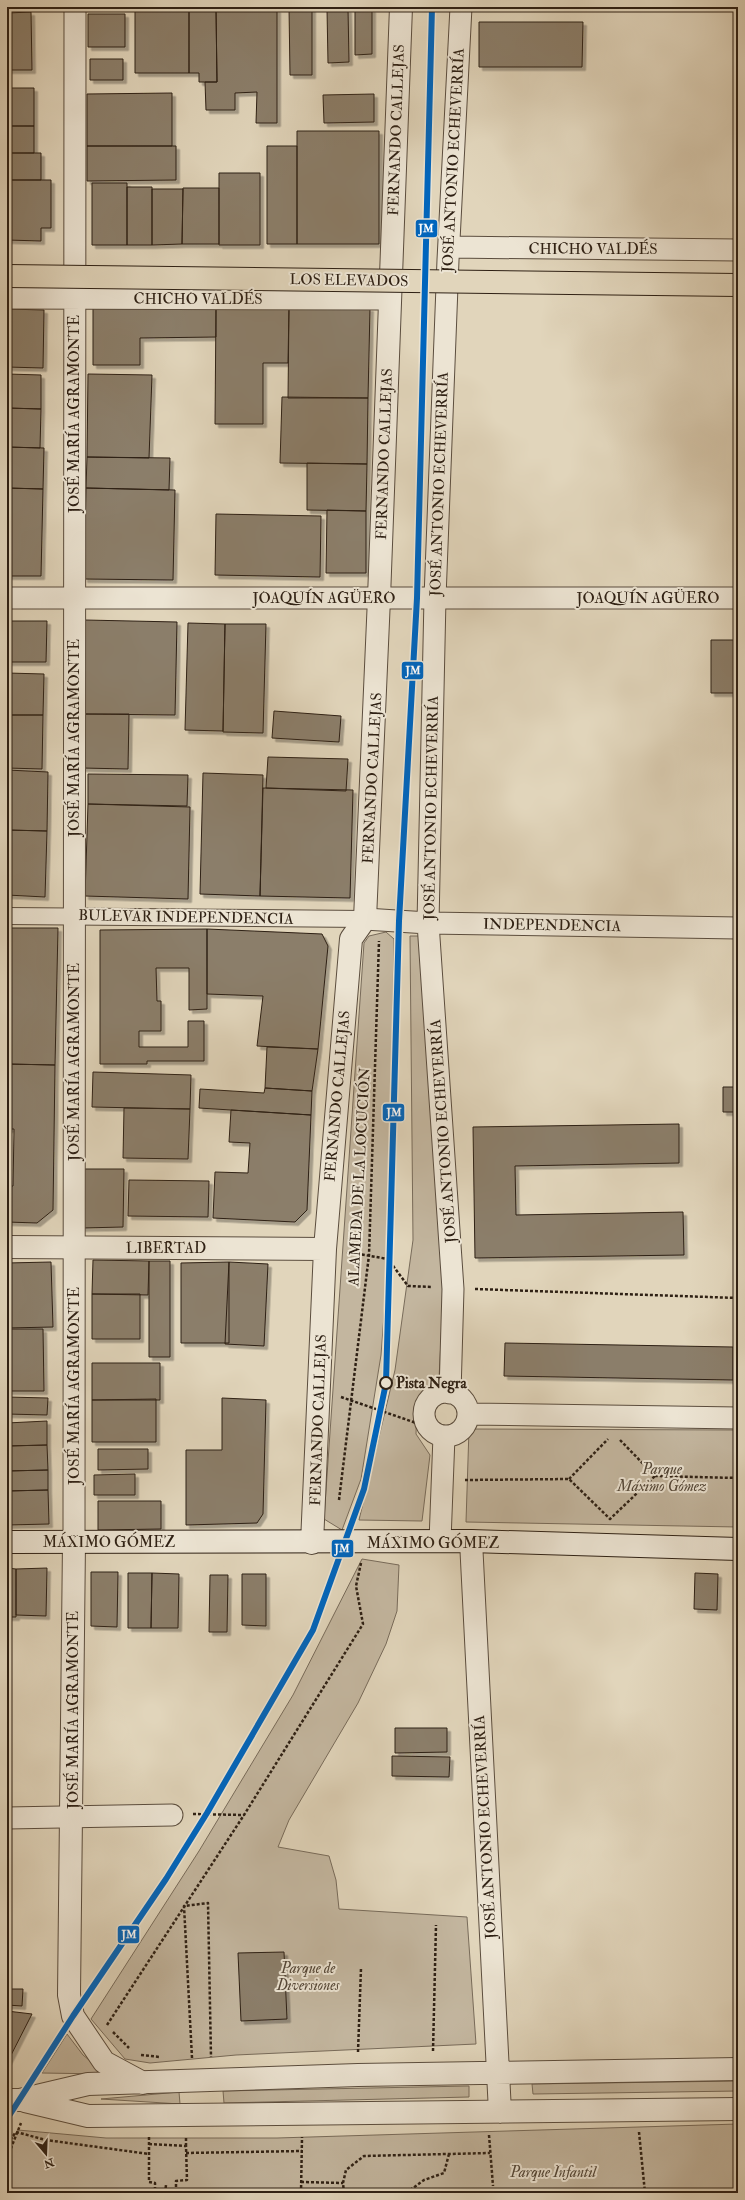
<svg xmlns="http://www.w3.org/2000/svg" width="745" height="2200" font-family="'IM FELL Double Pica',serif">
<defs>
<filter id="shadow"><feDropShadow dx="3.5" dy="3.5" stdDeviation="0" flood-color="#0004"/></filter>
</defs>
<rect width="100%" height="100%" fill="#e1d5bb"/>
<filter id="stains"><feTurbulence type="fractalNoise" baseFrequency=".005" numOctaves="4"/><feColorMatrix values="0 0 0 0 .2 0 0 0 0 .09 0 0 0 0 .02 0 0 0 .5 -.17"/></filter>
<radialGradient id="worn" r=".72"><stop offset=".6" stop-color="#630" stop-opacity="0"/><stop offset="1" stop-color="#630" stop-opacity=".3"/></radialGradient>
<path fill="#c3b69f" stroke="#786b5a" d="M 386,932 L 394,939 L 389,1250 L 381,1355 L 361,1479 L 342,1530 L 324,1519 L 364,943 L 369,936 Z
M 410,936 L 419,936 L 445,1266 L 439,1378 L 417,1400 L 416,1434 L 430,1455 L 422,1521 L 359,1520 L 395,1370 L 413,1240 Z
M 469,1429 L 738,1430 L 738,1527 L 466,1522 Z
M 362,1559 L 399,1565 L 397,1611 L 386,1644 L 358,1703 L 289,1820 L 278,1847 L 329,1856 L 336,1880 L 339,1909 L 467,1917 L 476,2044 L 236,2055 L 150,2063 L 125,2059 L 91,2019 L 199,1851 L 293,1695 Z
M 67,2034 L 83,2055 L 106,2074 L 42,2073 Z
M 738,2081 L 738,2091 L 533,2094 L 532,2084 Z
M 469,2086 L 469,2097 L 224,2103 L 223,2091 Z
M 179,2092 L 180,2104 L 101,2099 Z
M 738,2124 L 738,2193 L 7,2193 L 7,2145 L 18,2130 L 106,2138 L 277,2138 Z"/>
<path fill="#8b7e6b" stroke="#2e2014" filter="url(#shadow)" d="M 289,7 L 312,7 L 312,75 L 290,75 Z
M 135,9 L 189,9 L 189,73 L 135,73 Z
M 189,9 L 216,9 L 217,82 L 199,82 L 199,73 L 189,73 Z
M 216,9 L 277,9 L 277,123 L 256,123 L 257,92 L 235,93 L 235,110 L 206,110 L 205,82 L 217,82 Z
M 327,9 L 348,9 L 349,62 L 328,63 Z
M 355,9 L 372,9 L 372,54 L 355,55 Z
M 31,12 L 32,70 L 7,70 L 7,13 Z
M 88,14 L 125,14 L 125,47 L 88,47 Z
M 479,22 L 583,22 L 582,67 L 479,67 Z
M 90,59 L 123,59 L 123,80 L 90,80 Z
M 7,88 L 34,88 L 34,126 L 7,126 Z
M 172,93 L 172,146 L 87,146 L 87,94 Z
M 374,94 L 374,122 L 324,123 L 323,95 Z
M 7,126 L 34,126 L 34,153 L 7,153 Z
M 297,131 L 379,131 L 379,244 L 297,244 Z
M 87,146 L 176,146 L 176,180 L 87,181 Z
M 267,146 L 297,146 L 297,244 L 267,244 Z
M 7,153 L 41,153 L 41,180 L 7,180 Z
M 219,173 L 260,173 L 260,245 L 219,245 Z
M 7,180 L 51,180 L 51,228 L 41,228 L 41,241 L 7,240 Z
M 92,183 L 127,183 L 127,245 L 92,245 Z
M 127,187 L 152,187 L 152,245 L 127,245 Z
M 183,188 L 219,188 L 219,244 L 182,244 Z
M 152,189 L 183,189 L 182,244 L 152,245 Z
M 216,307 L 216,337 L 140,338 L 140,365 L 93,365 L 93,308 Z
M 216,307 L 289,307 L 288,363 L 263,363 L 263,424 L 215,424 Z
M 289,307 L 370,308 L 368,398 L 288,398 Z
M 7,309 L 44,310 L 43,368 L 7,367 Z
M 7,374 L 41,375 L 41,409 L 7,408 Z
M 88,374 L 152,375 L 149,458 L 87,457 Z
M 282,397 L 368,398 L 367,464 L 280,463 Z
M 7,408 L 41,409 L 40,448 L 7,447 Z
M 7,447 L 44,448 L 43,489 L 7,488 Z
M 87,457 L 170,458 L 169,490 L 86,488 Z
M 307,463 L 367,464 L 366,511 L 307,510 Z
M 7,488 L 43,489 L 41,576 L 7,576 Z
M 86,488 L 175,490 L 173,580 L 84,579 Z
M 327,510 L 366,511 L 366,573 L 326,573 Z
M 216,514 L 321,516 L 320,577 L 215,575 Z
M 85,620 L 177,622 L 175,715 L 83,714 Z
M 7,621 L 47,621 L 46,662 L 7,662 Z
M 188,623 L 225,624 L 223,731 L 185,730 Z
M 225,624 L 266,624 L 263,733 L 223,732 Z
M 711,640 L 738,640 L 738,693 L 711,693 Z
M 7,673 L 44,674 L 43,715 L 7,715 Z
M 274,711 L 341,716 L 339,742 L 272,738 Z
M 83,714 L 129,714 L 128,769 L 82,768 Z
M 7,715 L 43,715 L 42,769 L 7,768 Z
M 268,757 L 348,759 L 346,791 L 266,788 Z
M 7,770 L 48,772 L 47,831 L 7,830 Z
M 203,773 L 263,775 L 260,896 L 200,894 Z
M 88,774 L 188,775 L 187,806 L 88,804 Z
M 263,788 L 353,790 L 350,898 L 260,896 Z
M 88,804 L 190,807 L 188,899 L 85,896 Z
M 7,830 L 47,831 L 45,897 L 7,895 Z
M 7,928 L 58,928 L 55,1065 L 7,1064 Z
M 207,929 L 207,1009 L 189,1010 L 189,968 L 156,968 L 157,1001 L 161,1001 L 161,1031 L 139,1031 L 139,1047 L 188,1047 L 188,1021 L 204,1021 L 204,1061 L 147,1061 L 147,1064 L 100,1064 L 100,930 Z
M 207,929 L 322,934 L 328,946 L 318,1049 L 257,1046 L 263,996 L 207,994 Z
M 267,1047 L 318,1049 L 312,1091 L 265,1088 Z
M 7,1064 L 55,1065 L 53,1210 L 37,1223 L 7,1222 L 7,1186 L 13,1186 L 14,1129 L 7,1129 Z
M 93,1072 L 191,1075 L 190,1109 L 92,1107 Z
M 723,1087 L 738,1087 L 738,1112 L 723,1112 Z
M 265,1088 L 312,1091 L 311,1115 L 199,1108 L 200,1089 L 264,1093 Z
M 124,1108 L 190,1109 L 188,1159 L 123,1158 Z
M 231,1110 L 311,1115 L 307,1210 L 295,1222 L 213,1218 L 215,1172 L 248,1173 L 250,1143 L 229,1142 Z
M 679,1124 L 679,1163 L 515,1166 L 516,1215 L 683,1212 L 684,1255 L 475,1258 L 473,1127 Z
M 82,1169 L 124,1169 L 123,1227 L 82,1228 Z
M 129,1180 L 209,1181 L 208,1217 L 128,1216 Z
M 93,1260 L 149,1261 L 148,1295 L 92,1294 Z
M 149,1261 L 170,1261 L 170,1357 L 149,1357 Z
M 51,1262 L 53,1327 L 7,1328 L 7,1263 Z
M 229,1262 L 268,1264 L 264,1346 L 225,1344 Z
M 229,1262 L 229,1343 L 181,1343 L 181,1263 Z
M 92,1294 L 140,1294 L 140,1339 L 92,1339 Z
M 7,1329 L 43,1329 L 44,1391 L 7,1391 Z
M 505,1343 L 733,1347 L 733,1380 L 504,1376 Z
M 92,1363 L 160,1363 L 160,1400 L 92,1400 Z
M 7,1397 L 48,1398 L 47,1415 L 7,1414 Z
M 222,1398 L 266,1400 L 263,1514 L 257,1523 L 186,1525 L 186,1450 L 222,1450 Z
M 156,1399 L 156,1442 L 92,1442 L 92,1400 Z
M 47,1421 L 47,1445 L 7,1446 L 7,1423 Z
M 47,1445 L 48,1470 L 7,1471 L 7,1446 Z
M 98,1449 L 148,1449 L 148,1469 L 98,1470 Z
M 48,1470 L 48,1490 L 7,1491 L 7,1471 Z
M 135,1474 L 135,1495 L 94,1495 L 94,1475 Z
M 48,1490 L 49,1524 L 7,1525 L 7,1491 Z
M 98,1501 L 161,1501 L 161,1529 L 98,1530 Z
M 7,1568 L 16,1569 L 16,1617 L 7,1617 Z
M 47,1568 L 46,1616 L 16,1615 L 16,1569 Z
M 91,1572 L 118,1572 L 117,1627 L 91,1626 Z
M 128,1573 L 152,1573 L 151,1628 L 128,1628 Z
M 152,1573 L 179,1574 L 178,1628 L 151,1628 Z
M 695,1573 L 718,1574 L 717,1610 L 694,1609 Z
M 242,1574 L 266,1574 L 266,1626 L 242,1625 Z
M 210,1575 L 228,1575 L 227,1632 L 209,1632 Z
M 395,1728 L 447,1728 L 447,1752 L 395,1753 Z
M 392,1756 L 450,1757 L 449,1777 L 392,1776 Z
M 284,1952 L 287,2019 L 241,2021 L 238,1953 Z
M 7,1989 L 23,1989 L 22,2006 L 7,2005 Z
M 7,2011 L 32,2014 L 7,2063 Z"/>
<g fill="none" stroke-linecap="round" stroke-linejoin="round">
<defs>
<path id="pedestrian" d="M 7,916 L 365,919"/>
<path id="minor" d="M 449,247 L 738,250
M 7,298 L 390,299
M 7,598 L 738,598
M 365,919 L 428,923 L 738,928
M424 1414a22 22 0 1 1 44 0a22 22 0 1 1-44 0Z
M 450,1393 L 453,1289 L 428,923 L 435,598 L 448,260 L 461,7
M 468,1414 L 738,1418
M 440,1541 L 444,1436
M 74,1542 L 75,7
M 7,1818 L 172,1815"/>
<path id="tertiary" d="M 7,1247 L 325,1249
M 471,1541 L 500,2112
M 74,1542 L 69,1995 L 73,2016 L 104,2062 L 143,2083
M 312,1543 L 325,1249 L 351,939 L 365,919 L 379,598 L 401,7
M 7,2100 L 20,2100 L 88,2084 L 358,2075 L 738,2069
M 25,2101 L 88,2116 L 738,2109"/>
<path id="secondary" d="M 7,1542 L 471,1541 L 738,1549"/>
</defs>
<use href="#pedestrian" stroke="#5b4d3e" stroke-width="18"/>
<use href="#minor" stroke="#5b4d3e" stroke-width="23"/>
<use href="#tertiary" stroke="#5b4d3e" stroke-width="24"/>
<use href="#secondary" stroke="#2e2014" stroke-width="24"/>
<path stroke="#2e2014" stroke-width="2.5" stroke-dasharray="3 2" stroke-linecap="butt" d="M 347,1252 L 388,1259 L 408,1286 L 432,1287
M 475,1289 L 738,1298
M 341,1397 L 425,1426
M 620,1440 L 655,1476 L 738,1478
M 569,1479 L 608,1439
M 465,1480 L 569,1479 L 610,1519 L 655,1476
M 339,1500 L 369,1255 L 379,941
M 193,1814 L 244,1815
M 107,2025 L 244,1815 L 363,1624 L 356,1586 L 361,1563
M 113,2032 L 129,2048
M 433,2051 L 436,1925
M 358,2052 L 361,1968
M 141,2055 L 160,2057
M 192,2058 L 184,1906 L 208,1903 L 211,2057
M 639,2132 L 645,2193
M 489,2135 L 493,2186
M 149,2137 L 149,2182 L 155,2183 L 155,2193
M 7,2144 L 16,2132 L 46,2140 L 149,2154
M 149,2144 L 186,2146 L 187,2180 L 176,2181 L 176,2193
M 186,2146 L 186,2136
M 186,2153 L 302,2151
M 7,2158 L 21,2123
M 301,2182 L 343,2183
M 165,2193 L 166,2185
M 301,2193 L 302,2137
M 344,2193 L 343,2183 L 346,2170 L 364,2156 L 490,2153
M 406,2193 L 424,2180 L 444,2173 L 449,2154"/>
<use href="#pedestrian" stroke="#ece4d3" stroke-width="16"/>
<use href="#minor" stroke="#ece4d3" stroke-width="21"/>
<use href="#tertiary" stroke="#ece4d3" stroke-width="22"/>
<use href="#secondary" stroke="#ece4d3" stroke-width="22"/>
<defs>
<path id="primary-bridge" d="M 7,276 L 738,285"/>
</defs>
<use href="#primary-bridge" stroke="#2e2014" stroke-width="24" stroke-linecap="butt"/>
<use href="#primary-bridge" stroke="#e1d5bb" stroke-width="22"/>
<defs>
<path id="rail-1" d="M 7,2119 L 73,2016 L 166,1879 L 207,1813 L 313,1630 L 364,1489 L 386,1383 L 399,921 L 417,598 L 432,7"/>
</defs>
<use href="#rail-1" stroke="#ece4d3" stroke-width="9"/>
<use href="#rail-1" stroke="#0065bd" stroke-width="6"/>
</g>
<circle fill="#ece4d3" stroke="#2e2014" stroke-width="2" cx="386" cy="1383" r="6"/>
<g text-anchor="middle" stroke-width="4" stroke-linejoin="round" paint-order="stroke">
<g font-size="15" fill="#2e2014" stroke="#ece4d3">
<text transform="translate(396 130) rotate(-88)" y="5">FERNANDO CALLEJAS</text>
<text transform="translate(453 160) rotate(-87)" y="5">JOSÉ ANTONIO ECHEVERRÍA</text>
<text x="593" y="254">CHICHO VALDÉS</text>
<text transform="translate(349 280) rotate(1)" y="5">LOS ELEVADOS</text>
<text x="198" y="304">CHICHO VALDÉS</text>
<text transform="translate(74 414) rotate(-90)" y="5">JOSÉ MARÍA AGRAMONTE</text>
<text transform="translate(384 454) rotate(-88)" y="5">FERNANDO CALLEJAS</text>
<text transform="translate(439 484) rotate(-88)" y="5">JOSÉ ANTONIO ECHEVERRÍA</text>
<text x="324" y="603">JOAQUÍN AGÜERO</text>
<text x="648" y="603">JOAQUÍN AGÜERO</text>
<text transform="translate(74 738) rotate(-90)" y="5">JOSÉ MARÍA AGRAMONTE</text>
<text transform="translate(372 778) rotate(-87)" y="5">FERNANDO CALLEJAS</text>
<text transform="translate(431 808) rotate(-89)" y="5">JOSÉ ANTONIO ECHEVERRÍA</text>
<text transform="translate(186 917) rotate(1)" y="5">BULEVAR INDEPENDENCIA</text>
<text transform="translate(552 925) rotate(1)" y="5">INDEPENDENCIA</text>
<text transform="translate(74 1062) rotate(-90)" y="5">JOSÉ MARÍA AGRAMONTE</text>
<text transform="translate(337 1096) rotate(-85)" y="5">FERNANDO CALLEJAS</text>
<text transform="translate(443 1131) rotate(-94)" y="5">JOSÉ ANTONIO ECHEVERRÍA</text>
<text transform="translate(359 1177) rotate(-87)" y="5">ALAMEDA DE LA LOCUCIÓN</text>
<text x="166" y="1253">LIBERTAD</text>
<text transform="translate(74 1386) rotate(-90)" y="5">JOSÉ MARÍA AGRAMONTE</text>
<text transform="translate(318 1420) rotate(-88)" y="5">FERNANDO CALLEJAS</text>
<text x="109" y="1547">MÁXIMO GÓMEZ</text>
<text x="433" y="1548">MÁXIMO GÓMEZ</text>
<text transform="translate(73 1710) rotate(-90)" y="5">JOSÉ MARÍA AGRAMONTE</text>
<text transform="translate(485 1827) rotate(-93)" y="5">JOSÉ ANTONIO ECHEVERRÍA</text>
</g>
<g font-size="15" font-weight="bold" fill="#2e2014" stroke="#ece4d3" text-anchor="start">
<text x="396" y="1388">Pista Negra</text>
</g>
<g font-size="15" font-style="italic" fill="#534637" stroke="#ece4d3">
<text x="662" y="1474">Parque<tspan x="662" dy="17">Máximo Gómez</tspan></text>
<text x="308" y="1973">Parque de<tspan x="308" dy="17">Diversiones</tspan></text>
<text x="553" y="2177">Parque Infantil</text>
</g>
</g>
<g stroke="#ece4d3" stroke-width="1.5">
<rect x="415" y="219" width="23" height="19" rx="4" fill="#0065bd"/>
<rect x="401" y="661" width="23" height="19" rx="4" fill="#0065bd"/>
<rect x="382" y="1103" width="23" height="19" rx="4" fill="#0065bd"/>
<rect x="331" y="1539" width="23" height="19" rx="4" fill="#0065bd"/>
<rect x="117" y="1925" width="23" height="19" rx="4" fill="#0065bd"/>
</g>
<g font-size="11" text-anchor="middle" font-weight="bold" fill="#fff">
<text x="426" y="232">JM</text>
<text x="413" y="674">JM</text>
<text x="394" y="1116">JM</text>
<text x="342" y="1552">JM</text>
<text x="129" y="1938">JM</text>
</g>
<rect width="745" height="2200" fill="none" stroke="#e1d5bb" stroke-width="24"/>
<rect x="8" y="8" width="729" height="2184" fill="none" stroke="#2e2014" stroke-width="2"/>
<rect x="12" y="12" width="721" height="2176" fill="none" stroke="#2e2014"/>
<g transform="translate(46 2154) rotate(161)" stroke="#ece4d3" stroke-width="3" paint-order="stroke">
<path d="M0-3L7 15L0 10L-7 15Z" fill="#2e2014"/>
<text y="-6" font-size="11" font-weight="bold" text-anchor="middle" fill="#2e2014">N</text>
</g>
<rect width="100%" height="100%" filter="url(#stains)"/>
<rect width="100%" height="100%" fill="url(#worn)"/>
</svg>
